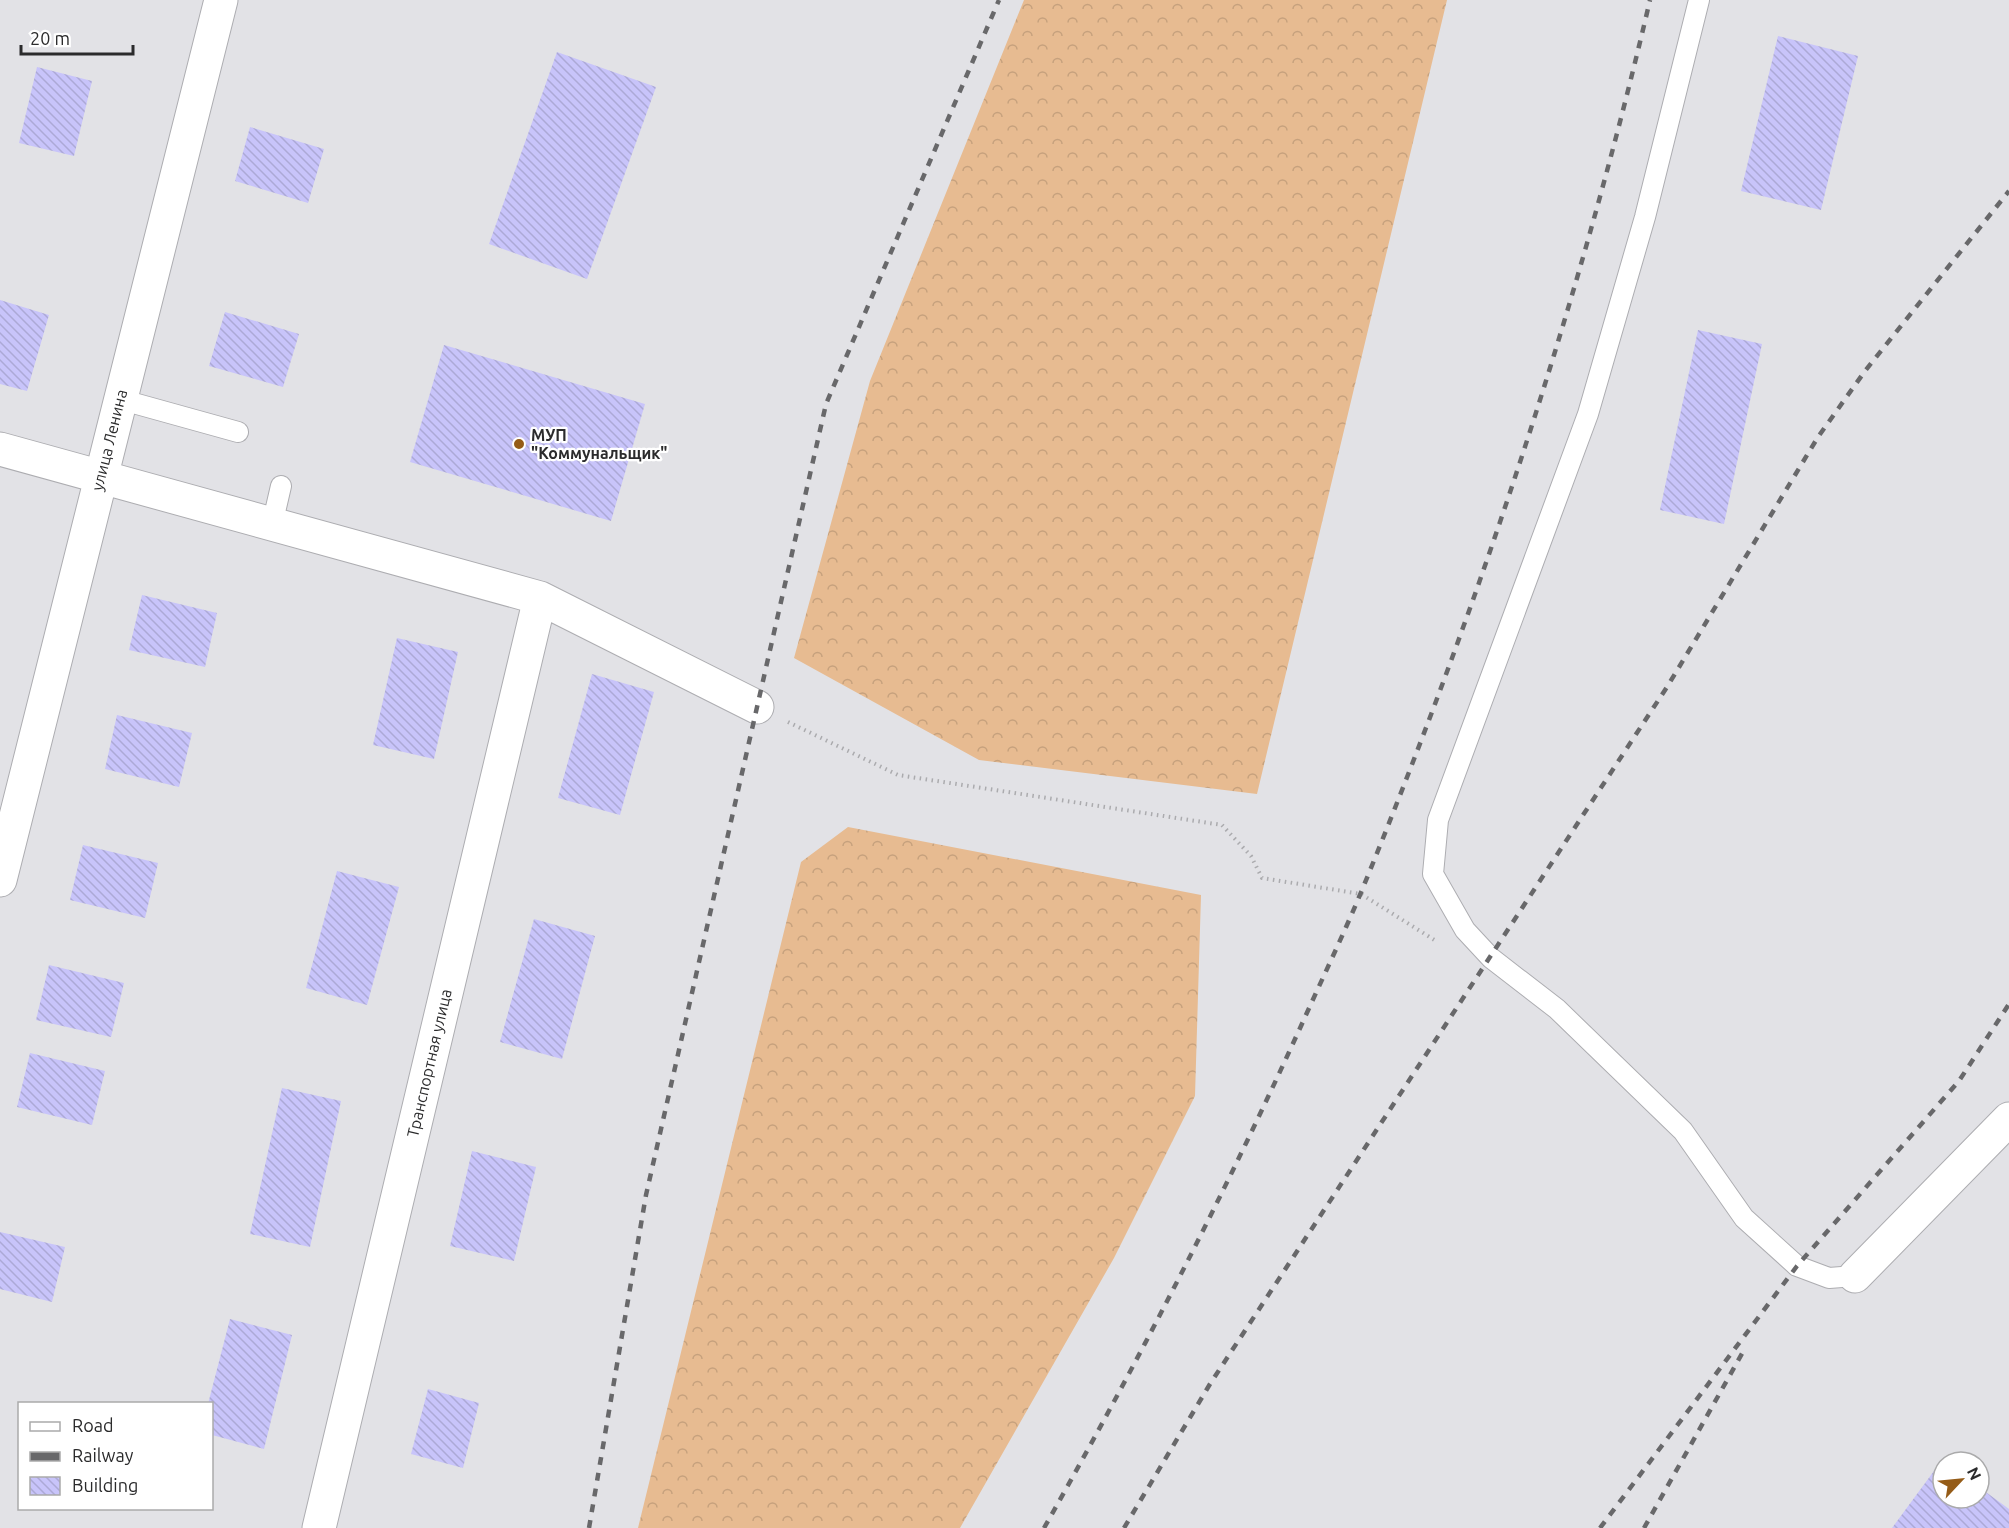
<svg xmlns="http://www.w3.org/2000/svg" width="2009" height="1528" font-family="Ubuntu,sans-serif">
<defs>
<pattern id="forest-crowns" width="20" height="18" patternUnits="userSpaceOnUse" patternTransform="scale(1.5)"><rect width="20" height="18" fill="#e7bb91"/><path d="M2 6a3 3 0 1 1 6 0M12 15a3 3 0 1 1 6 0" fill="none" stroke="#c6a17d"/></pattern>
<pattern id="building-back-hatch" width="6" height="6" patternUnits="userSpaceOnUse" patternTransform="scale(1.5)"><rect width="6" height="6" fill="#c8c4fa"/><path d="M-1 5l2 2M0 0l6 6M5-1l2 2" fill="none" stroke="#aca9d6"/></pattern>
</defs>
<rect width="100%" height="100%" fill="#e2e2e6"/>
<path fill="url(#forest-crowns)" d="M 1024,0 L 1447,0 L 1257,794 L 979,760 L 794,658 L 870,381 Z
M 848,827 L 1201,895 L 1195,1096 L 1114,1258 L 960,1528 L 638,1528 L 801,862 Z"/>
<path fill="url(#building-back-hatch)" d="M 1778,36 L 1858,56 L 1821,210 L 1741,191 Z
M 557,52 L 656,87 L 587,279 L 489,244 Z
M 37,67 L 92,81 L 74,156 L 19,143 Z
M 250,127 L 324,149 L 308,203 L 235,181 Z
M 0,300 L 49,315 L 27,391 L 0,384 Z
M 225,312 L 299,334 L 283,387 L 209,366 Z
M 1698,330 L 1762,344 L 1724,524 L 1660,510 Z
M 444,345 L 645,404 L 611,521 L 410,462 Z
M 142,595 L 217,613 L 205,667 L 129,650 Z
M 397,638 L 458,652 L 434,759 L 373,745 Z
M 592,674 L 654,692 L 620,815 L 558,798 Z
M 117,715 L 192,733 L 179,787 L 105,769 Z
M 83,845 L 158,863 L 145,918 L 70,900 Z
M 337,871 L 399,887 L 367,1005 L 306,988 Z
M 534,919 L 595,936 L 562,1059 L 500,1042 Z
M 49,965 L 124,983 L 111,1037 L 36,1020 Z
M 30,1053 L 105,1071 L 92,1125 L 17,1107 Z
M 282,1088 L 341,1101 L 310,1247 L 250,1234 Z
M 472,1151 L 536,1167 L 514,1261 L 450,1246 Z
M 0,1232 L 65,1247 L 52,1302 L 0,1289 Z
M 230,1319 L 292,1335 L 264,1449 L 212,1435 L 212,1404 L 208,1404 Z
M 428,1389 L 479,1403 L 463,1468 L 411,1454 Z
M 1942,1460 L 1943,1498 L 1979,1498 L 1979,1487 L 2009,1509 L 2009,1528 L 1892,1528 Z"/>
<g fill="none" stroke-linecap="round" stroke-linejoin="round">
<defs>
<path id="service" d="M 1699,0 L 1645,217 L 1588,414 L 1438,820 L 1433,874 L 1465,930 L 1491,958 L 1557,1009 L 1683,1131 L 1744,1218 L 1797,1266 L 1829,1278 L 1855,1276
M 119,399 L 238,432
M 272,525 L 281,486"/>
<path id="minor" d="M 0,449 L 540,598 L 757,707
M 1855,1276 L 2009,1119
M 319,1528 L 540,598"/>
<path id="secondary" d="M 0,880 L 221,0"/>
</defs>
<use href="#service" stroke="#adadb1" stroke-width="22"/>
<use href="#minor" stroke="#adadb1" stroke-width="35"/>
<use href="#secondary" stroke="#adadb1" stroke-width="35"/>
<path stroke="#ababae" stroke-width="4" stroke-dasharray="1.5 4.5" stroke-linecap="butt" d="M 788,722 L 898,775 L 1222,825 L 1251,856 L 1262,878 L 1361,894 L 1436,941"/>
<use href="#service" stroke="#fff" stroke-width="20"/>
<use href="#minor" stroke="#fff" stroke-width="33"/>
<use href="#secondary" stroke="#fff" stroke-width="33"/>
<path stroke="#68686a" stroke-width="4.5" stroke-dasharray="8 8" stroke-linecap="butt" d="M 589,1528 L 646,1195 L 826,404 L 999,0
M 1044,1528 C 1137,1364 1223,1197 1301,1026 C 1321,981 1343,936 1362,890 C 1480,602 1579,304 1650,0
M 1124,1528 L 1210,1384 L 1667,687 L 1818,437 L 1865,371 L 2009,191
M 1600,1528 L 1797,1266 L 1959,1081 L 2009,1004
M 1644,1528 L 1744,1350"/>
</g>
<circle fill="#955c18" stroke="#fff" stroke-width="2" cx="519" cy="444" r="6"/>
<g text-anchor="middle" stroke-width="4.5" stroke-linejoin="round" paint-order="stroke">
<g font-size="16" font-weight="bold" fill="#2b2b2c" stroke="#fff" text-anchor="start">
<text x="531" y="441">МУП<tspan x="531" dy="18">"Коммунальщик"</tspan></text>
</g>
<g font-size="16" fill="#2b2b2c" stroke="#fff">
<text transform="translate(109 440) rotate(-76)" y="6">улица Ленина</text>
<text transform="translate(429 1063) rotate(-77)" y="6">Транспортная улица</text>
</g>
</g>
<rect x="18" y="1402" width="195" height="108" fill="#ffffff" stroke="#aaaaab" stroke-width="1.5"/>
<rect x="30" y="1422" width="30" height="9" fill="#ffffff" stroke="#aaaaab" stroke-width="1.5"/>
<text x="72" y="1432" font-size="18" fill="#2b2b2c">Road</text>
<rect x="30" y="1452" width="30" height="9" fill="#68686a" stroke="#aaaaab" stroke-width="1.5"/>
<text x="72" y="1462" font-size="18" fill="#2b2b2c">Railway</text>
<rect x="30" y="1477" width="30" height="18" fill="url(#building-back-hatch)" stroke="#aaaaab" stroke-width="1.5"/>
<text x="72" y="1492" font-size="18" fill="#2b2b2c">Building</text>
<g transform="translate(1961 1480) rotate(64)"><circle r="28" fill="#ffffff" stroke="#aaaaab" stroke-width="1.5"/>
<path d="M0-4.5L10 22L0 15L-10 22Z" fill="#955c18"/>
<text y="-9" font-size="16" font-weight="bold" text-anchor="middle" fill="#2b2b2c">N</text>
</g>
<path d="M21 45v9h112v-9" fill="none" stroke="#2b2b2c" stroke-width="3"/>
<text x="30" y="45" font-size="18" fill="#2b2b2c" stroke="#ffffff" stroke-width="4.5" paint-order="stroke">20 m</text>
</svg>
